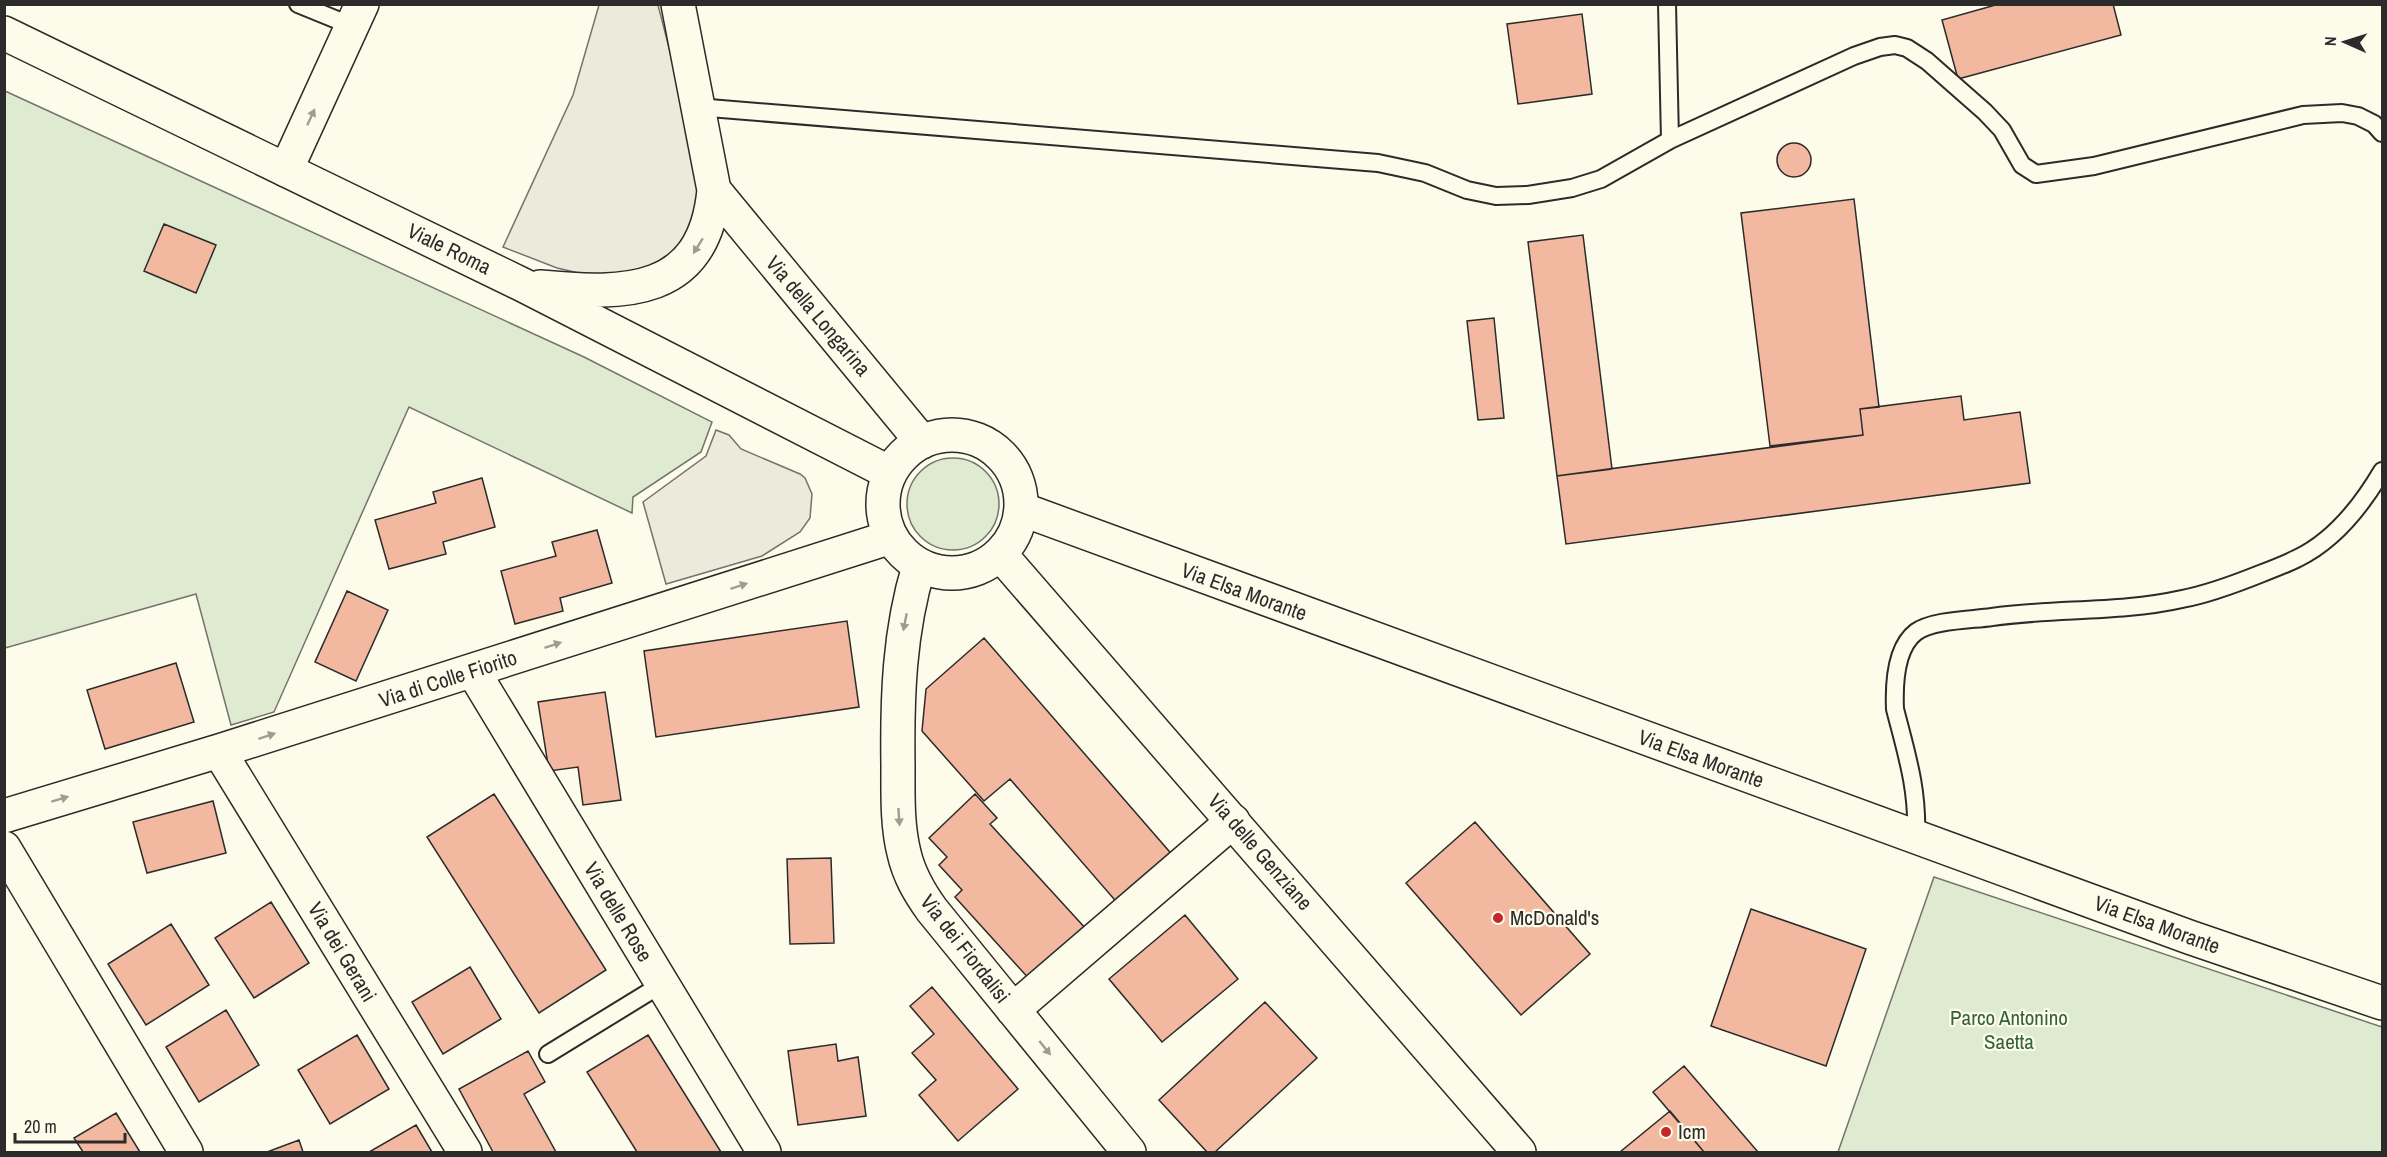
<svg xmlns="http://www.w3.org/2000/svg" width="2387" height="1157" font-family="'Archivo Narrow',sans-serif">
<rect width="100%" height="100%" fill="#fdfbea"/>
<path fill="#deebd1" stroke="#74746e" stroke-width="1.5" d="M 5,91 L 584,357 L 712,422 L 701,452 L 633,497 L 632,513 L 409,407 L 274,712 L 231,725 L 196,594 L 5,648 Z
M907 504a46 46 0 1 1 92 0a46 46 0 1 1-92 0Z
M 1934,877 L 2382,1027 L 2382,1152 L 1838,1152 Z"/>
<path fill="#eceadb" stroke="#74746e" stroke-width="1.5" d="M 599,5 L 658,5 L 684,106 L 701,202 L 680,250 L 642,275 L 583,274 L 557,268 L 503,247 L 573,95 Z
M 716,430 L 729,435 L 741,449 L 800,474 L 805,478 L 812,494 L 810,518 L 800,532 L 762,556 L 666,584 L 643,502 L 706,456 Z"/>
<path fill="#f2b8a0" stroke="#2b2b2b" stroke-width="1.5" d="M 1999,4 L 2113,4 L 2121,35 L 1958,79 L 1942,20 Z
M 1582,14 L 1592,94 L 1518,104 L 1507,24 Z
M1777 160a17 17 0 1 1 34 0a17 17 0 1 1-34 0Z
M 1854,199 L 1879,407 L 1860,409 L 1863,435 L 1770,446 L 1741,213 Z
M 164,224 L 216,245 L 196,293 L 144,271 Z
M 1583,235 L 1612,469 L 1557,476 L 1528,242 Z
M 1494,318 L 1504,418 L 1478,420 L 1467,321 Z
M 1961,396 L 1964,420 L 2020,412 L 2030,483 L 1566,544 L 1557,476 L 1863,435 L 1860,409 Z
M 482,478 L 495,527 L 443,542 L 446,554 L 389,569 L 375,520 L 436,503 L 433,492 Z
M 597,530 L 612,583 L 560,598 L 563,611 L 515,624 L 501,571 L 556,556 L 552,542 Z
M 347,591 L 388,610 L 356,681 L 315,662 Z
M 847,621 L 859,707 L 656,737 L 644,651 Z
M 984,638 L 1175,858 L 1120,906 L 1010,779 L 984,801 L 922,731 L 926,689 Z
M 176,663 L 194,722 L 105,749 L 87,690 Z
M 605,692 L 621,800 L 583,805 L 578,767 L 549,771 L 538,702 Z
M 494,794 L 606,970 L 539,1013 L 427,837 Z
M 975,794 L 997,818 L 990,824 L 1087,930 L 1032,982 L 955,897 L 962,890 L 939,865 L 947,857 L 929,838 Z
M 213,801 L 226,853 L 147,873 L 133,822 Z
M 1475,822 L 1590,954 L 1521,1015 L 1406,883 Z
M 831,858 L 834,943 L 790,944 L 787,859 Z
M 271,902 L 309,963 L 254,998 L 215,938 Z
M 1751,909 L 1866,949 L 1826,1066 L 1711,1026 Z
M 1185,915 L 1238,979 L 1162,1042 L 1109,979 Z
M 171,924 L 209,985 L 146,1025 L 108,964 Z
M 470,967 L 501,1019 L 443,1054 L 412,1002 Z
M 932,987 L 1018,1089 L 958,1141 L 919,1095 L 936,1080 L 912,1053 L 934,1034 L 910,1006 Z
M 1265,1002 L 1317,1058 L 1215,1152 L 1207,1152 L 1159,1100 Z
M 226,1010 L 259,1065 L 199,1102 L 166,1047 Z
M 357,1035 L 389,1089 L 330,1124 L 298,1070 Z
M 648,1035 L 721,1152 L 637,1152 L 587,1072 Z
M 836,1044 L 838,1061 L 858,1057 L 866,1116 L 798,1125 L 788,1051 Z
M 528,1051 L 545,1082 L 524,1094 L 556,1152 L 493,1152 L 459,1089 Z
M 1684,1066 L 1758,1152 L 1704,1152 L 1653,1092 Z
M 1670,1111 L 1704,1152 L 1620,1152 Z
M 116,1113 L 140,1152 L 83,1152 L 74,1138 Z
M 416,1125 L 432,1152 L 369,1152 Z
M 299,1140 L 303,1152 L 267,1152 Z"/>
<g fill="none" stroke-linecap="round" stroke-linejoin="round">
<defs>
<path id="lane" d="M 298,4 L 352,26
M 1667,4 L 1670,140
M 697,107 L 1378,163 L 1425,173 L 1467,190 L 1496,196 L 1528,195 L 1572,188 L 1601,179 L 1670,140 L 1854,56 L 1880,47 L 1895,45 L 1907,48 L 1927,61 L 1985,112 L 2002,130 L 2022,165 L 2036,174 L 2094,166 L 2303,115 L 2342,113 L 2358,116 L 2374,124 L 2382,133
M 1916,837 C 1918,789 1907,756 1895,709 C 1894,685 1895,648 1916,632 C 1933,620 1971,620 1992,617 C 2055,608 2120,613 2182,599 C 2209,594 2235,584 2260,574 C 2273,569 2286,564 2298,558 C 2335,540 2362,505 2382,471
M 548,1054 L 662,984"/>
<path id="street" d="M 286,170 L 362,4
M 919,566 C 899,632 897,697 898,766 C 898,795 897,825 904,853 C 909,875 919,892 932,910 L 1129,1152
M 473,671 L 764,1152
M 219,751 L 465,1152
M 4,816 L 219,751 L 891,537
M 4,848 L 186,1152
M 1013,1010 L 1233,821"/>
<path id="secondary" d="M 4,33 L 523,285 L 890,473
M 714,190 L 922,442
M 540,287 C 625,295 704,296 714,190 L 678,4
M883 504a69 69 0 1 1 138 0a69 69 0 1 1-138 0Z
M 1021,509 L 2189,937 L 2382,1003
M 1000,554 L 1519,1152"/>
</defs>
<use href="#lane" stroke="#2b2b2b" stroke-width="20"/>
<use href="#street" stroke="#2b2b2b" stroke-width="36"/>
<use href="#secondary" stroke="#2b2b2b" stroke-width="36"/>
<use href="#lane" stroke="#fdfbea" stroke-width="16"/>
<use href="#street" stroke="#fdfbea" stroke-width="33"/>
<use href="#secondary" stroke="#fdfbea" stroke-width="33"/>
</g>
<defs><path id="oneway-solid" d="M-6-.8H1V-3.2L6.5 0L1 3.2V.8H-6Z" transform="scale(1.5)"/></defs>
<g fill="#9e9d94">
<use href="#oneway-solid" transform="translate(311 117) rotate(-65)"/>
<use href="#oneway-solid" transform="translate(698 246) rotate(122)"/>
<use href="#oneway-solid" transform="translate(739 586) rotate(-18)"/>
<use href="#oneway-solid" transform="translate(905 622) rotate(101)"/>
<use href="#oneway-solid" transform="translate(553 645) rotate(-18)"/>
<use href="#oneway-solid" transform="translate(267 736) rotate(-18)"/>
<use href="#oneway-solid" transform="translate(60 799) rotate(-17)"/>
<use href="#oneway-solid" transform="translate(899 817) rotate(86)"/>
<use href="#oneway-solid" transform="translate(1045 1048) rotate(51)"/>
</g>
<g fill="#c62828" stroke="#fdfbea" stroke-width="2">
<circle cx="1498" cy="918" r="6"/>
<circle cx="1666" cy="1132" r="6"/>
</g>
<g text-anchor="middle" stroke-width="4.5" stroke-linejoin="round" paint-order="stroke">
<g font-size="21" fill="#2b2b2b" stroke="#fdfbea">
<text transform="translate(449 249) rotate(26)" y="7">Viale Roma</text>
<text transform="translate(818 316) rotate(50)" y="7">Via della Longarina</text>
<text transform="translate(1244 592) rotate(20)" y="7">Via Elsa Morante</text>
<text transform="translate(448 679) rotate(-18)" y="7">Via di Colle Fiorito</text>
<text transform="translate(1701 759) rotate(20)" y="7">Via Elsa Morante</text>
<text transform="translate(1260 852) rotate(49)" y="7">Via delle Genziane</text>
<text transform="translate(618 912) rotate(59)" y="7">Via delle Rose</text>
<text transform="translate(2157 925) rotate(20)" y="7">Via Elsa Morante</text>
<text transform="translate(965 949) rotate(52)" y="7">Via dei Fiordalisi</text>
<text transform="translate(342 952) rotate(59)" y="7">Via dei Gerani</text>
</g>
<g font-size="21" fill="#2b2b2b" stroke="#fdfbea" text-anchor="start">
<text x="1510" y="925">McDonald's</text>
<text x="1678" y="1139">Icm</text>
</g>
<g font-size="21" fill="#34623c" stroke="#fdfbea">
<text x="2009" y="1025">Parco Antonino<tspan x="2009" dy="24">Saetta</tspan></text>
</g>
</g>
<rect width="2387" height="1157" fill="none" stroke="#2b2b2b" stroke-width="12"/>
<g transform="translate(2345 42) rotate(273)" stroke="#fdfbea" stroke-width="4.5" paint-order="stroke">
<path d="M0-4.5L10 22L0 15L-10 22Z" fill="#2b2b2b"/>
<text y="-9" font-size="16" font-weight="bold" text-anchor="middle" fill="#2b2b2b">N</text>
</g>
<path d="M15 1133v9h110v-9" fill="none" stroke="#2b2b2b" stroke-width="3"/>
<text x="24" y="1133" font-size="18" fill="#2b2b2b" stroke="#fdfbea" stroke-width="4.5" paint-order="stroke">20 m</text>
</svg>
